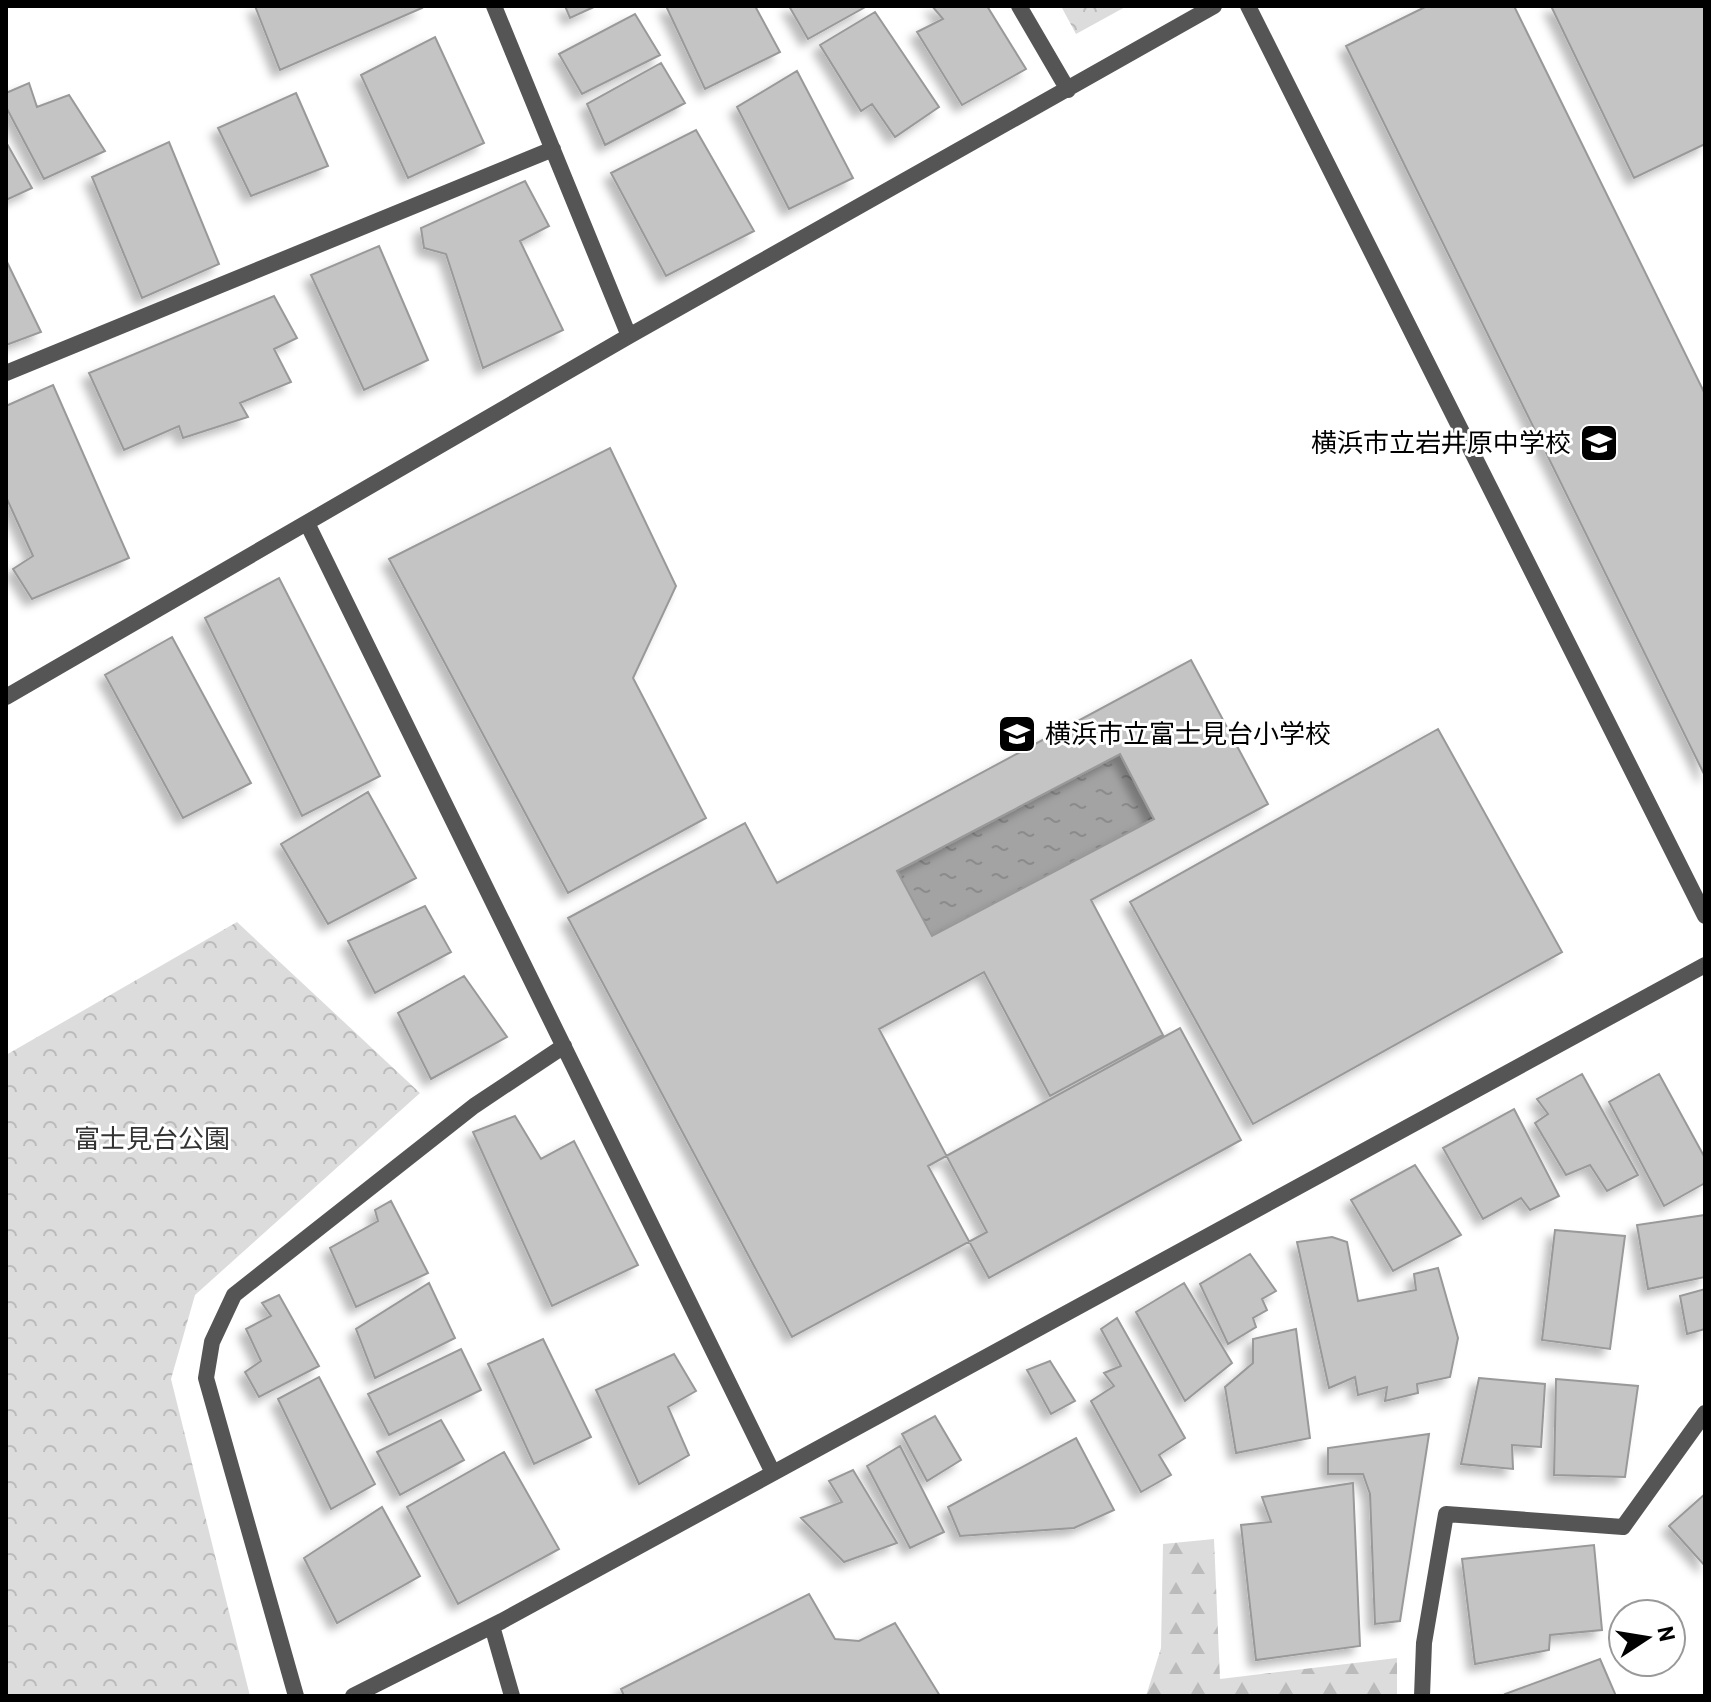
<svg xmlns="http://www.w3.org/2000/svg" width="1711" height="1702" font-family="Barlow,'Noto Sans JP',sans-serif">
<defs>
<pattern id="forest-firs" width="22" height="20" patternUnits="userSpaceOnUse" patternTransform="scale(2)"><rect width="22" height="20" fill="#dcdcdc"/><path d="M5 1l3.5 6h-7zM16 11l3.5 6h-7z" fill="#bbb"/></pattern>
<pattern id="park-crowns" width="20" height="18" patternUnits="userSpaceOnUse" patternTransform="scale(2)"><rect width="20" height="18" fill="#dcdcdc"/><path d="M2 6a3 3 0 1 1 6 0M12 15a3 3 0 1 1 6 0" fill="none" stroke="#bbb"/></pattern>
<pattern id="water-ripples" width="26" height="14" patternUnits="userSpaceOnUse" patternTransform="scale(2)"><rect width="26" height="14" fill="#a3a3a3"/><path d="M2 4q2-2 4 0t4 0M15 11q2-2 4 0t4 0" fill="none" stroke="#8b8b8b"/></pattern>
<filter id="shadow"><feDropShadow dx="-7" dy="7" stdDeviation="4" flood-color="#0004"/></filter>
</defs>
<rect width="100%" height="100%" fill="#fff"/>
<path fill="url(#forest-firs)" d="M 1214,1539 L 1220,1679 L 1397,1658 L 1397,1696 L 1146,1696 L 1161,1648 L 1163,1544 Z"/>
<path fill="url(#park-crowns)" d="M 1061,6 L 1127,6 L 1076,34 Z
M 237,922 L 420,1093 L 195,1295 L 171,1379 L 250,1696 L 6,1696 L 6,1055 Z"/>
<path fill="url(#water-ripples)" d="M 1120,754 L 1154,819 L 932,936 L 897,871 Z"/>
<path fill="#c4c4c4" stroke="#999" stroke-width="2" fill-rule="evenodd" filter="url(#shadow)" d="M 255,6 L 421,6 L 422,8 L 280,70 Z
M 565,6 L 596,6 L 570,18 Z
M 666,6 L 755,6 L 780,52 L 705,89 Z
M 789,6 L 867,6 L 808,39 Z
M 932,6 L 987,6 L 1026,69 L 962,105 L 917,32 L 943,19 Z
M 1427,6 L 1514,6 L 1705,394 L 1705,776 L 1346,46 Z
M 1551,6 L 1705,6 L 1705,144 L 1634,178 Z
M 875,12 L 939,107 L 895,137 L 872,104 L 861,111 L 820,45 Z
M 635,14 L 660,55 L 582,94 L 559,54 Z
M 435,37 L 484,143 L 408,178 L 361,75 Z
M 661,63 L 685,103 L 605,145 L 587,104 Z
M 797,71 L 853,178 L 789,209 L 737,107 Z
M 29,83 L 37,107 L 69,95 L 105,151 L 44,179 L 6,107 L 6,93 Z
M 296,93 L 328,166 L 251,196 L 218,128 Z
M 696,130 L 754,231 L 666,276 L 611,173 Z
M 6,142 L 32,188 L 6,200 Z
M 169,142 L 219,264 L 142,298 L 92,177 Z
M 525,181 L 549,226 L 520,241 L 563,330 L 483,368 L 446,254 L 424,248 L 421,228 Z
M 379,246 L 428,360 L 364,390 L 311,275 Z
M 6,260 L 41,332 L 6,345 Z
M 274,296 L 297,338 L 274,349 L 291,382 L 240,403 L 248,417 L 183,438 L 179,426 L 124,450 L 89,373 Z
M 53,385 L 129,558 L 32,599 L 13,569 L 33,556 L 6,497 L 6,406 Z
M 610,448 L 676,586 L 633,678 L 706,818 L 568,893 L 389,559 Z
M 279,578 L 380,776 L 302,816 L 205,618 Z
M 172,637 L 251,783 L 183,818 L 105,675 Z
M 1191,660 L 1268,804 L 1091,900 L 1163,1035 L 1050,1096 L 984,972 L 879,1029 L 987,1232 L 792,1337 L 568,918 L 745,823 L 777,883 ZM 1120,754 L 1154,819 L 932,936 L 897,871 Z
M 1438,729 L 1562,952 L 1253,1124 L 1130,902 Z
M 368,792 L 416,878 L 328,924 L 281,844 Z
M 425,906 L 451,952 L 375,993 L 348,941 Z
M 464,976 L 507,1037 L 431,1079 L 398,1013 Z
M 1180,1028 L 1241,1140 L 989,1278 L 928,1166 Z
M 1582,1074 L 1638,1175 L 1607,1191 L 1590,1165 L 1566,1175 L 1535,1123 L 1548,1114 L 1537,1099 Z
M 1659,1074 L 1705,1158 L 1705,1183 L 1664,1206 L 1609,1102 Z
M 1514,1109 L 1559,1196 L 1530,1210 L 1521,1198 L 1483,1219 L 1443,1148 Z
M 515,1116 L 541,1159 L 574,1141 L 638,1265 L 552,1306 L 473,1132 Z
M 1415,1165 L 1461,1235 L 1393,1271 L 1351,1200 Z
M 391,1201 L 428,1273 L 356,1307 L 330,1248 L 378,1221 L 375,1210 Z
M 1705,1215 L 1705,1277 L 1648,1289 L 1637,1225 Z
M 1555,1230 L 1625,1236 L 1610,1349 L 1542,1340 Z
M 1332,1237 L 1347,1242 L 1358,1301 L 1416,1290 L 1414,1274 L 1438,1268 L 1458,1338 L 1450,1377 L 1417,1384 L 1418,1393 L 1385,1401 L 1387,1387 L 1358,1395 L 1355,1377 L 1329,1388 L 1297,1242 Z
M 1250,1254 L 1276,1291 L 1262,1299 L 1267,1310 L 1253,1318 L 1256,1327 L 1228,1344 L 1200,1284 Z
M 429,1283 L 455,1338 L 375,1378 L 356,1329 Z
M 1184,1283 L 1232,1363 L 1185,1401 L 1136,1312 Z
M 1705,1289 L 1705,1329 L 1687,1334 L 1680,1296 Z
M 279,1295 L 319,1366 L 259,1397 L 245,1372 L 261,1361 L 246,1329 L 271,1316 L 262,1303 Z
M 1117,1318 L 1185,1438 L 1159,1455 L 1171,1475 L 1141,1492 L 1091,1401 L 1114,1386 L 1104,1373 L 1121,1366 L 1101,1329 Z
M 1296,1329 L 1310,1438 L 1236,1453 L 1225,1387 L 1253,1363 L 1253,1339 Z
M 543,1339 L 591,1437 L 534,1464 L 488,1364 Z
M 461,1349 L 481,1390 L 389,1435 L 368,1394 Z
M 674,1354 L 696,1391 L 668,1407 L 689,1455 L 639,1484 L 596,1390 Z
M 1050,1361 L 1075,1401 L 1051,1414 L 1027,1370 Z
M 319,1377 L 375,1484 L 331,1509 L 278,1399 Z
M 1479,1378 L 1545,1384 L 1541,1447 L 1512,1445 L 1513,1469 L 1461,1464 Z
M 1556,1379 L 1638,1386 L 1625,1477 L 1554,1475 Z
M 935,1416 L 961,1460 L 927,1481 L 902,1434 Z
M 441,1420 L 464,1460 L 400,1495 L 377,1452 Z
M 1429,1434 L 1400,1621 L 1375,1624 L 1370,1494 L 1363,1474 L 1328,1474 L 1328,1448 Z
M 1076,1438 L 1114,1510 L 1074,1528 L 960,1536 L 948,1507 Z
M 900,1446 L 944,1532 L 910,1548 L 867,1466 Z
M 504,1452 L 559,1549 L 458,1604 L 407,1507 Z
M 853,1470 L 897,1543 L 844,1562 L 801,1518 L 842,1502 L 829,1481 Z
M 1353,1483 L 1360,1646 L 1256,1660 L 1241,1525 L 1271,1522 L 1262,1497 Z
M 1705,1494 L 1705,1566 L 1669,1526 Z
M 382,1507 L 420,1576 L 337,1623 L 304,1558 Z
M 1594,1545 L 1602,1630 L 1550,1635 L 1549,1650 L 1475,1664 L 1462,1559 Z
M 809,1594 L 835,1639 L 859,1641 L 895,1623 L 940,1696 L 624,1696 L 621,1689 Z
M 1600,1659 L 1616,1696 L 1506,1696 L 1505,1694 Z"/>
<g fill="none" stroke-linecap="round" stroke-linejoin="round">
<path stroke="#555" stroke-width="16" d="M 494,6 L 629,336
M 1019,6 L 1068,90
M 1248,6 L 1705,916
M 6,373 L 553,149
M 307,523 L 773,1473
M 6,697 L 629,336 L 1214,6
M 492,1626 L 512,1696
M 296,1696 L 206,1378 L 212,1342 L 234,1295 L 474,1106 L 564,1046
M 353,1696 L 502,1621 L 1705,965
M 1422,1696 L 1424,1643 L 1446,1514 L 1623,1527 L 1705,1413"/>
</g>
<defs>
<symbol id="school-square" viewBox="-11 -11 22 22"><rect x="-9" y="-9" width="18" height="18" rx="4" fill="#000" stroke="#fff"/><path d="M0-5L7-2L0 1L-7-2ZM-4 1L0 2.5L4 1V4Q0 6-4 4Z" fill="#fff"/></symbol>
</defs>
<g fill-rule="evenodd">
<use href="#school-square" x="1577" y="421" width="44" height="44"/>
<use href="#school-square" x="995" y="712" width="44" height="44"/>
</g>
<g text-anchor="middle" stroke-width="6" stroke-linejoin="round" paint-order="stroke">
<g font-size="26" fill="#000" stroke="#fff" text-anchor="end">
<text x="1571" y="452">横浜市立岩井原中学校</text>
<text x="1045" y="743" text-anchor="start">横浜市立富士見台小学校</text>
</g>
<g font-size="26" fill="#333" stroke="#fff">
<text x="152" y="1148">富士見台公園</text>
</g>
</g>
<rect width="1711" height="1702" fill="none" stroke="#000000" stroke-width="16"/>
<g transform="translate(1647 1638) rotate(78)"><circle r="38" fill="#ffffff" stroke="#999999" stroke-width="2"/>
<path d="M0-6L14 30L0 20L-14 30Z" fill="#000000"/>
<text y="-12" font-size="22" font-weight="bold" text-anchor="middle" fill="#000000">N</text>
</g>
</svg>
